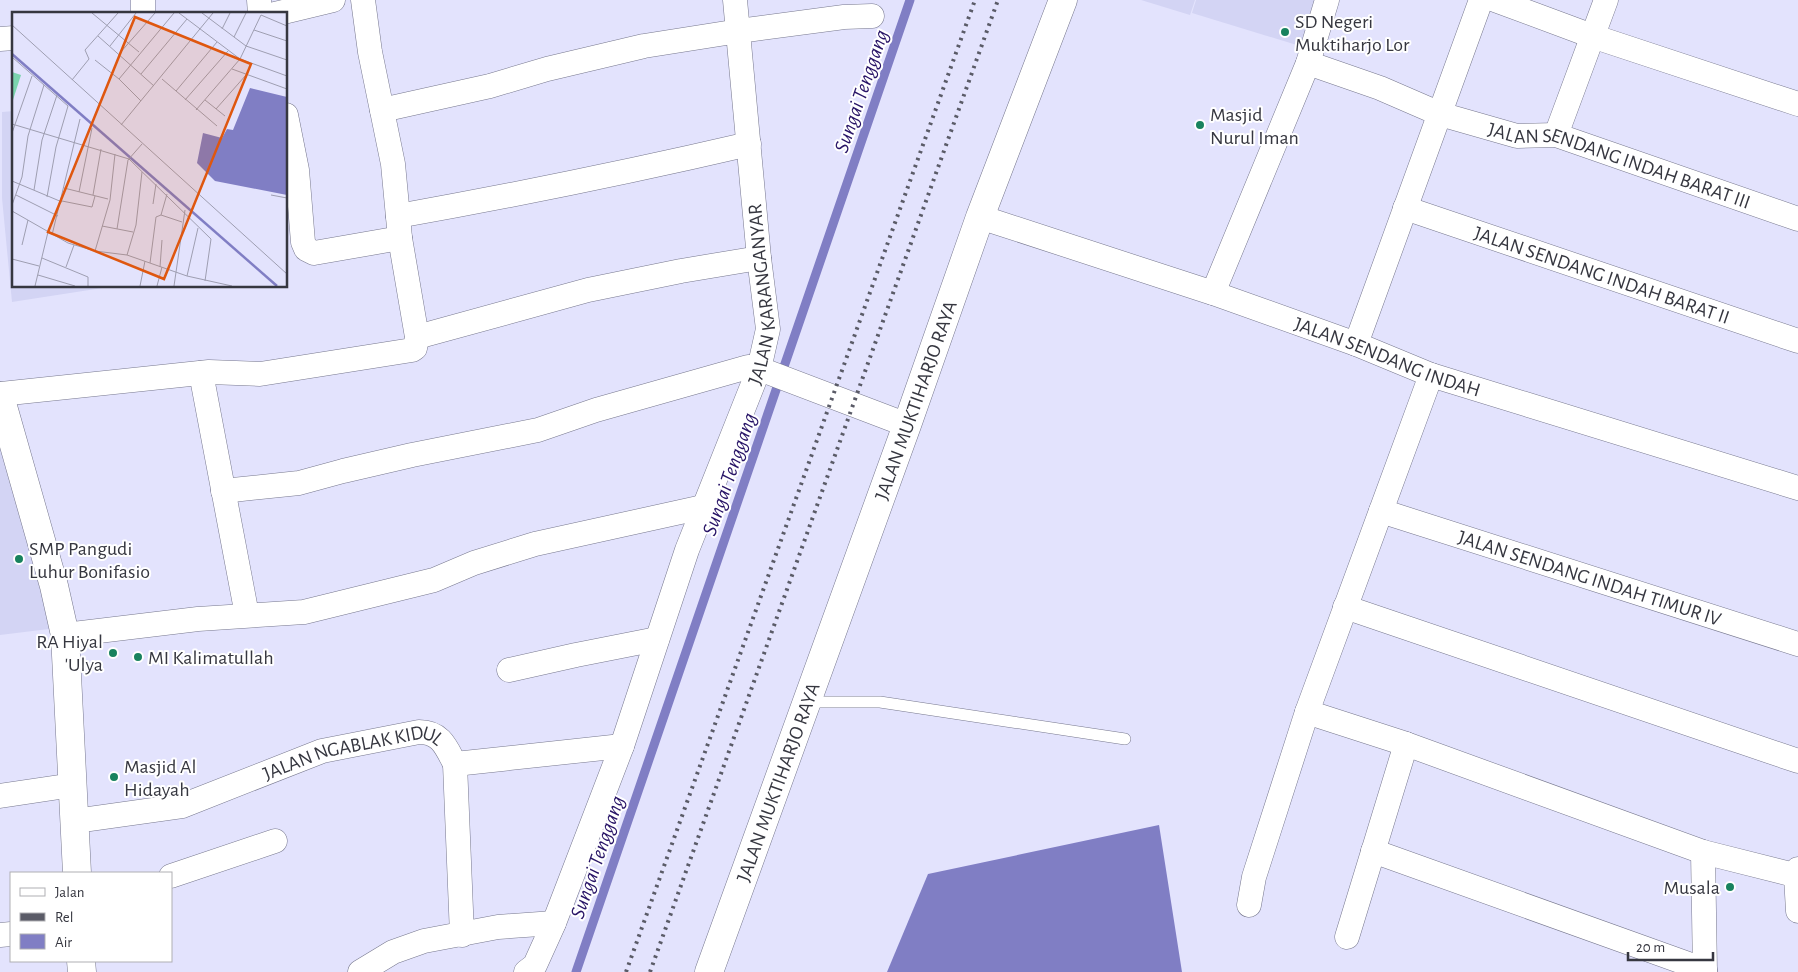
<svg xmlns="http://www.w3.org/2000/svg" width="1798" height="972" font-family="'Alegreya Sans',sans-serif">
<rect width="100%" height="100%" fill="#e3e3fd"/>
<path fill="#d3d4f4" d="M 1141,0 L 1195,0 L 1190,15 Z
M 1196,0 L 1329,0 L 1313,50 L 1192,13 Z
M 14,111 L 14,286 L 115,286 L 12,302 L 2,198 L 2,112 Z
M 0,429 L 57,628 L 0,635 Z"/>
<path fill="#807ec4" d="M 1159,825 L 1182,972 L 887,972 L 928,874 Z"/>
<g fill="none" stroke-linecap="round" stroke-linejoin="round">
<path stroke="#807ec4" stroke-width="9" d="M 576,972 L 910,0"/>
<defs>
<path id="service" d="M 806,702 L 880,702 L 1125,739"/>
<g id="minor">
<path d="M 259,0 L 260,14"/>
<path d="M 1495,0 L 1592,36 L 1798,104"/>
<path d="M 143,14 L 143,0"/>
<path d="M 275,14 L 333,0"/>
<path d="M 0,39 L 14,38"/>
<path d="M 1308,63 L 1327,0"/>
<path d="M 382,110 L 490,86 L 547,69 L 644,46 L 739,31 L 844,17 L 872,16"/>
<path d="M 286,115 L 297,170 L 303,242 L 306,249 L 314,253 L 400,238"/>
<path d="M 1556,135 L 1606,0"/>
<path id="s1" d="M 1405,208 L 1798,341"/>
<path d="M 398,216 C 515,195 633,171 749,144"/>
<path id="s2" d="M 980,217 L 1213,293 L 1356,344 L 1431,375 L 1798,488"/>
<path id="s3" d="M 1213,293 L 1308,63 L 1380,88 L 1440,114 L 1517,136 L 1556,135 L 1798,219"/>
<path d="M 417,337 L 588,290 L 681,271 L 759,258"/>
<path d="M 1356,344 L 1481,0"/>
<path d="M 201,373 L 247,615"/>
<path d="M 0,394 L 209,372 L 260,374 L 412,350 L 415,348 L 417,337 L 400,238 L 393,164 L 370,52 L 363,0"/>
<path d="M 223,491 L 299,483 L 343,471 L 412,455 L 538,430 L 596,410 L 748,367 L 757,368 L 907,425"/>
<path id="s4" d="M 1381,511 L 1798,644"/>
<path d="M 1345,607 L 1798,761"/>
<path d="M 65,635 L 198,619 L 304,612 L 434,580 L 474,563 L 535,544 L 703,507"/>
<path d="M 509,670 L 576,655 L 657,639"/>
<path d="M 1307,712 L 1406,744 L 1703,852 L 1798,876"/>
<path d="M 455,764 L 462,935"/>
<path d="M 0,796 L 73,785"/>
<path id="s5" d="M 75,821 L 182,806 L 322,751 L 419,732 C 441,732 446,747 455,764 L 622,746"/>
<path d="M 1373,851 L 1705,970"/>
<path d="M 1703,852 L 1705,972"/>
<path d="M 1798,869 L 1796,876 L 1798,911"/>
<path d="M 171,876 L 275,841"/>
<path d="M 1249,905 L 1254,877 L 1307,712 L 1431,375"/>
<path d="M 0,935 L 11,934"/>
<path d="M 1347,937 L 1406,744"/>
<path d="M 360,972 L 393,952 L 424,941 L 498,927 L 554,923"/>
<path id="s6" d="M 526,972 L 535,965 L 554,923 L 622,746 L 687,550 L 759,369 L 768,329 L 759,258 L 735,0"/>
</g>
<g id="tertiary">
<path d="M 0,396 L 54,586 L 65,635 L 77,873"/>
<path d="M 81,961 L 82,972"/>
<path id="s7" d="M 709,972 L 907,425 L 980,217 L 1063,0"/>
</g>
</defs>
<use href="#service" stroke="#77788e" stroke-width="12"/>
<use href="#minor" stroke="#77788e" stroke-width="25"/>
<use href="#tertiary" stroke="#77788e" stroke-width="29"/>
<use href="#service" stroke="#fff" stroke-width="11"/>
<use href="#minor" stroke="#fff" stroke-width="24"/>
<use href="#tertiary" stroke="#fff" stroke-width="28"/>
<path stroke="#5a5b67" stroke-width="4" stroke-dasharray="2.5 5" stroke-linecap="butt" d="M 626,972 L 975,0
M 650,972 L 998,0"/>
</g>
<g fill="#18825e" stroke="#fff" stroke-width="2">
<circle cx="1285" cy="32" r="5"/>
<circle cx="1200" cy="125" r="5"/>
<circle cx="19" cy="559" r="5"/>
<circle cx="113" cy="653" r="5"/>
<circle cx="138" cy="657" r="5"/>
<circle cx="114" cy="777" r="5"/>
<circle cx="1730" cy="887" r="5"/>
</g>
<g text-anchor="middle" stroke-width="4" stroke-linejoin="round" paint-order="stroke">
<g font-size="20" fill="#363740" stroke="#fff" text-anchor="start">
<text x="1295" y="28">SD Negeri<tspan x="1295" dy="23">Muktiharjo Lor</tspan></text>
<text x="1210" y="121">Masjid<tspan x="1210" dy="23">Nurul Iman</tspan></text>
<text x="29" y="555">SMP Pangudi<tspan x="29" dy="23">Luhur Bonifasio</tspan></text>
<text x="103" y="648" text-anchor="end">RA Hiyal<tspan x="103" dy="23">'Ulya</tspan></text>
<text x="148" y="664">MI Kalimatullah</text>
<text x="124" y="773">Masjid Al<tspan x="124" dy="23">Hidayah</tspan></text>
<text x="1720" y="894" text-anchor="end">Musala</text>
</g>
<g font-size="20" fill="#363740" stroke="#fff">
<text dy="7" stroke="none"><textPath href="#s3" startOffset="578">JALAN SENDANG INDAH BARAT III</textPath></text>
<text dy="7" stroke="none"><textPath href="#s1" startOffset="208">JALAN SENDANG INDAH BARAT II</textPath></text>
<text dy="7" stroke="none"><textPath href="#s6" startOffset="724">JALAN KARANGANYAR</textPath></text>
<text dy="7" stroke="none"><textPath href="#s2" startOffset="431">JALAN SENDANG INDAH</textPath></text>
<text dy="7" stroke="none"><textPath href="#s7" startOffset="608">JALAN MUKTIHARJO RAYA</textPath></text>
<text dy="7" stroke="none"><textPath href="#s4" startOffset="219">JALAN SENDANG INDAH TIMUR IV</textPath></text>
<text dy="7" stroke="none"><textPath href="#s5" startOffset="289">JALAN NGABLAK KIDUL</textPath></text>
<text dy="7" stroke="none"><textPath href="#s7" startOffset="202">JALAN MUKTIHARJO RAYA</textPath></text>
</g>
<g font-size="21" font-style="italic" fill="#271366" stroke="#fff">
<text transform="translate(861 91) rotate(-71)" y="7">Sungai Tenggang</text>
<text transform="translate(729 474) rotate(-71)" y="7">Sungai Tenggang</text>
<text transform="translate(597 857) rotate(-71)" y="7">Sungai Tenggang</text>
</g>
</g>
<g transform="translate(12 12)">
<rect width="275" height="275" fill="#e3e3fd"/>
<path d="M 0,60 L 9,63 L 0,91 Z" fill="#7bd4ae"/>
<path d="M 238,76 L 275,85 L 275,183 L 203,169 L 185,151 L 191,121 L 210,126 L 215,117 L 221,118 Z" fill="#807ec4"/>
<path fill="none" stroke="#807ec4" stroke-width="2.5" d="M 0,42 L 265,274"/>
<path fill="none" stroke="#9e9eb1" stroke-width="1" d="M 80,1 L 127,40M 167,1 L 228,47 L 275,64M 190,1 L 234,34 L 275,48M 0,13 L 275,262M 210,17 L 218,1M 242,18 L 275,29M 86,24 L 142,74M 222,25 L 234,1M 98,34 L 124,1M 107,42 L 143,1M 0,45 L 56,94 L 44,135 L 35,185M 83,48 L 107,67M 220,57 L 275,77M 129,62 L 175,7M 150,67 L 205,114M 60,68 L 77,47 L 73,38 L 106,1M 164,79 L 205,30M 173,88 L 216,39M 193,88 L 213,104M 129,89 L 107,67 L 162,1M 204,97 L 234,63M 184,98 L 228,47 L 249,3 L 275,14M 0,112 L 117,147 L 199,227 L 193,269M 109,113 L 201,1M 0,121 L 20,64M 0,169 L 50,190M 52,176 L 96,187M 22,178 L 30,128 L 45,83M 67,180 L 80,116M 4,183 L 46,204M 81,183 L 89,137M 259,183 L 275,186M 50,189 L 80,195 L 83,184M 141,192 L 144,172M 0,193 L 10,165 L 16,124 L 32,73M 0,199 L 56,231 L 83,239 L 115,243 L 175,264 L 220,274M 149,203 L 170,210M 90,214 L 121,220M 105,217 L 116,148 L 130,132M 40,223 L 68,107M 10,233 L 16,208M 83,239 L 98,188 L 103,142M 115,243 L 124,213 L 130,160M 30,246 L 76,265 L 76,274M 0,247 L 27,254M 138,251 L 144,205 L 149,203 L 155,182M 54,255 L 62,233M 148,255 L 150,228M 26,263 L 63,274M 175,264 L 186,216M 23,274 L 36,220M 128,274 L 133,249M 145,274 L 150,255M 162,274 L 173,198"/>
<path fill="#df570f" fill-opacity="0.15" stroke="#df570f" stroke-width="2.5" d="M 123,5 L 239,52 L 152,267 L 36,220 Z"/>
<rect width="275" height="275" fill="none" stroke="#363740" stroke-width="2.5"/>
</g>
<rect x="10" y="872" width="162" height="90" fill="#ffffff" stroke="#afafb3"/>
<rect x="20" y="888" width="25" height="8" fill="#ffffff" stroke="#afafb3"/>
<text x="55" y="897" font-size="15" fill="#363740">Jalan</text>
<rect x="20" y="913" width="25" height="8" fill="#5a5b67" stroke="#afafb3"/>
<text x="55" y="922" font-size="15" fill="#363740">Rel</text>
<rect x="20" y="934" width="25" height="15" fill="#807ec4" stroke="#afafb3"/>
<text x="55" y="947" font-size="15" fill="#363740">Air</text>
<path d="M1628 952v8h85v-8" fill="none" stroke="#363740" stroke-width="2.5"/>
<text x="1636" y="952" font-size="15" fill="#363740" stroke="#ffffff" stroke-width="4" paint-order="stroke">20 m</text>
</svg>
